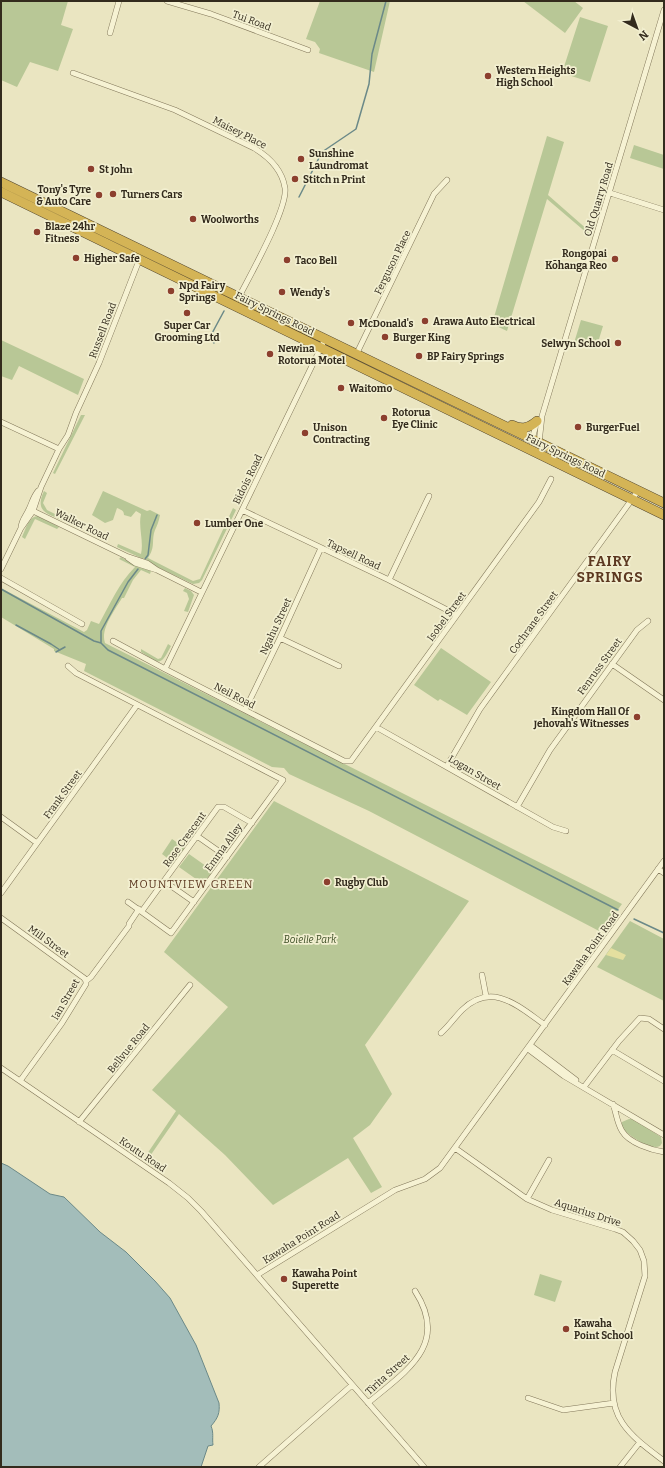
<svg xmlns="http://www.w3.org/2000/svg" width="665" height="1468" font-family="Bitter,serif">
<rect width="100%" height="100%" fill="#eae5c1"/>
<path fill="#b8c796" d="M 1,1 L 68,1 L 61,25 L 73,29 L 58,71 L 30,62 L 17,87 L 1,80 Z
M 320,1 L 390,1 L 374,72 L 319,53 L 320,49 L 315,42 L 306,39 Z
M 523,1 L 574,1 L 583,8 L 565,33 Z
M 580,17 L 608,26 L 590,82 L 562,73 Z
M 547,136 L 564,142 L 548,195 L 589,231 L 588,234 L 547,199 L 507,331 L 492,324 Z
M 634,145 L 664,155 L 664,169 L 630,158 Z
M 581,320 L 603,326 L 596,349 L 574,343 Z
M 1,340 L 84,379 L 78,395 L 19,366 L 12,380 L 1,376 Z
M 81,415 L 85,415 L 55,474 L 53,473 Z
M 44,491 L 47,493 L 43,503 L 47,510 L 65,519 L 64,521 C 48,514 34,512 44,491 Z
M 103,491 L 147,511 L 150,510 L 160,515 C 159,521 157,526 155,530 C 151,541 156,546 148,558 L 193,581 L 200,579 L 233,508 L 236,510 L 202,580 L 199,583 L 193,584 L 157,567 L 144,558 L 143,559 L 117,547 L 118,544 L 141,554 C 144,541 138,527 141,514 L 136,511 L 131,517 L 124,515 C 124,511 122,510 117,508 L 113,520 L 105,523 L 92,515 Z
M 38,516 L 59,527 L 57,529 L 35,519 L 25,539 L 22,537 C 26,529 28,517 38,516 Z
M 121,557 L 133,564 L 151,571 L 150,574 L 141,570 L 133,580 L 124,598 L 122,598 C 115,610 100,629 105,643 L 622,904 L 601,932 L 369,811 L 289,774 L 284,768 L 272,767 L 84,671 L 86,664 L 54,651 L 54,649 L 1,617 L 1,588 L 84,632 L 87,630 L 91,621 L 99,624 C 110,604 119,583 135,567 L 119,559 Z
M 185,588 L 191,591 L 194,595 L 188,612 L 184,611 L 189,599 L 187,593 L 183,591 Z
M 168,644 L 171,646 C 160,668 159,663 141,652 L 141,649 L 158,659 L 161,658 Z
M 441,648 L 491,682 L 467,715 L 440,699 L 438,701 L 414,685 Z
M 274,801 L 469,901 L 365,1045 L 392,1094 L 370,1125 L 353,1138 L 382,1187 L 371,1193 L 348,1158 L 273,1205 L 225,1155 L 179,1114 L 148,1159 L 145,1157 L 176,1111 L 152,1090 L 228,1007 L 164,952 Z
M 172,839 L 185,848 L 174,863 L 162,854 Z
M 189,854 L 213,871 L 203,884 L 179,867 Z
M 630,921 L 664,939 L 664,1001 L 597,967 Z
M 629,1119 L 633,1119 L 661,1137 L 662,1143 L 660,1146 C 650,1151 630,1136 622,1128 L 622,1122 Z
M 540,1274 L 562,1281 L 555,1302 L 534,1295 Z"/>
<path fill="#e4df9f" d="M 611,948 L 626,955 L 623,960 L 606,955 Z"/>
<path fill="#a3bdba" stroke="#6b8988" d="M 1,1163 L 8,1166 L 50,1194 L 64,1197 L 100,1232 L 126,1252 L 155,1281 L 170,1298 L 196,1345 L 219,1403 C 220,1413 218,1418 211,1426 C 214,1433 212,1438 213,1445 L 208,1446 L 201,1467 L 1,1467 Z"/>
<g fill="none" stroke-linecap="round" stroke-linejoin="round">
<path stroke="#6b8988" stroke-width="1.5" d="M 299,197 L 322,152 L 356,129 L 369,84 L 372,54 L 386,1
M 214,343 L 210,337 L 224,311
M 145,559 L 148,555 L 151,530 L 157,515
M 138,569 L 128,582 L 101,631 L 101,643 L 108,650 L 618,910
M 1,589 L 94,641 L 101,643
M 16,625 L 51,644 L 60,650
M 56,652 L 65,647
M 634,919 L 664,933"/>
<defs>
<path id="street" d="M 167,1 L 211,14 L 308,50
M 110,33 L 119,1
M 73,73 L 175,110 L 254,148 C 269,157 282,169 285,188 C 288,209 249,277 238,299
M 610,193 L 664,210
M 356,355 L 434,194 L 447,180
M 1,422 L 59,449
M 534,441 L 533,436 L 537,421
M 539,443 L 542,416 L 664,10
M 29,509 L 126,556 L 147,563 L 157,570
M 242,510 L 389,580 L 457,615
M 21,527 C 22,519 26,516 29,509 C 32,503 33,497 38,491
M 128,558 L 135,563 L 157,570 L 201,592
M 1,569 L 21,528 L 33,511 L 41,487 L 59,449 L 68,435 L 76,413 L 99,363 L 140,258
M 1,578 L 82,624
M 389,580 L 429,496
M 280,638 L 339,666
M 113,641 L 165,669 L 344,761 L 351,761 L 539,502 L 551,479
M 612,664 L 664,700
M 68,666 L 76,673 L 283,780 L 171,933 L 128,902
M 165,669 L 325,339
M 245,710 L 280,638 L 321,548
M 376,727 L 553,827 L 566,831
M 447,766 L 480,709 L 638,491
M 517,807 L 550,750 L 637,630 L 648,621
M 1,817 L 37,843
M 197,836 L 227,857
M 658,869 L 664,873
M 164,881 L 194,902
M 1,893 L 137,705
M 142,911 L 218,807 L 224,807 L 252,823
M 1,918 L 84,978 L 86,981
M 482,975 L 486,996
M 441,1033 C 449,1026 454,1018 462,1010 C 492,981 518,1006 545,1025
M 530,1045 L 576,1080
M 528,1049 L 564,1076 L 664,1135
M 612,1050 L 664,1081
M 1,1068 L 169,1183 L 188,1198 L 201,1211 L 424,1467
M 20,1081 L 62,1023 L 86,984 L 86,981 L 91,977 L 129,926 L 129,924 L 139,909
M 584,1087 L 619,1041 L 640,1018 L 649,1019 L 664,1029
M 613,1104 C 616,1112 617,1123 622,1131 C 629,1143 651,1150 664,1152
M 79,1122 L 190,985
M 455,1148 L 527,1199 L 552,1210 L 615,1229 L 623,1232 L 633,1241 L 640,1250 L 644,1261 L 645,1276 L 615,1372 C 605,1418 631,1436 664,1461
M 527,1199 L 549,1160
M 257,1275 L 395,1190 L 425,1179 L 440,1168 L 664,861
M 528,1398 L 563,1410 L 614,1403
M 368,1403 C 406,1371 450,1345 415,1291
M 259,1467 L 352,1385
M 620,1467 L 640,1442"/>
<path id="highway" d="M 1,182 L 664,503
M 1,192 L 664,515
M 512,425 C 522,430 529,428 537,421"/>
</defs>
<use href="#street" stroke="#82775a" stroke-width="6"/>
<use href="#highway" stroke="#50442e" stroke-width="10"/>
<use href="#street" stroke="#f6f2d3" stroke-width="5"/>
<use href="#highway" stroke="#d4b456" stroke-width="9"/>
</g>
<g fill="#8c3f2e" stroke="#f2efd0" stroke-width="1.5">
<circle cx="488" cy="76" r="4"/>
<circle cx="301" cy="159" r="4"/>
<circle cx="91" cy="169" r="4"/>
<circle cx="295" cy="179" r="4"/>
<circle cx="113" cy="194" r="4"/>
<circle cx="99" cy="195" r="4"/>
<circle cx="193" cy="219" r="4"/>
<circle cx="37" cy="232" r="4"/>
<circle cx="76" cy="258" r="4"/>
<circle cx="615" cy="259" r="4"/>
<circle cx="287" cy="260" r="4"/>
<circle cx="171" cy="291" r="4"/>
<circle cx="282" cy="292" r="4"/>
<circle cx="187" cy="313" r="4"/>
<circle cx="425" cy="321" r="4"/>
<circle cx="351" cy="323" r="4"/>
<circle cx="385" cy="337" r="4"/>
<circle cx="618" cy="343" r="4"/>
<circle cx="270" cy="354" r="4"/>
<circle cx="419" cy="356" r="4"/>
<circle cx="341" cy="388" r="4"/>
<circle cx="384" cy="418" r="4"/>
<circle cx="578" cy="427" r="4"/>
<circle cx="305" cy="433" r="4"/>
<circle cx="197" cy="523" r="4"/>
<circle cx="637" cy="717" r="4"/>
<circle cx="327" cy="882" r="4"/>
<circle cx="284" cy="1279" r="4"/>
<circle cx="566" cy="1329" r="4"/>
</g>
<g text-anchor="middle" stroke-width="3.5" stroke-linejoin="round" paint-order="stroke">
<g font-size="10" fill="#332b1d" stroke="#f2efd0">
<text transform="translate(252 20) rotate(20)" y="4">Tui Road</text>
<text transform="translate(240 132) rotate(27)" y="4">Maisey Place</text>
<text transform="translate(598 199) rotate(-73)" y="4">Old Quarry Road</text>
<text transform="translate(392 262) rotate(-64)" y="4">Ferguson Place</text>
<text transform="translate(275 313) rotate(26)" y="4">Fairy Springs Road</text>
<text transform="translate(102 330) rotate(-69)" y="4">Russell Road</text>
<text transform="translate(566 455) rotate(26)" y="4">Fairy Springs Road</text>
<text transform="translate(247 479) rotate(-64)" y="4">Bidois Road</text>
<text transform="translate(82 524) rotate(26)" y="4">Walker Road</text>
<text transform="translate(354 554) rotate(25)" y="4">Tapsell Road</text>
<text transform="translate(446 616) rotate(-54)" y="4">Isobel Street</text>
<text transform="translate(533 622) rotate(-54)" y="4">Cochrane Street</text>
<text transform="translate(275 626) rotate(-65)" y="4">Ngahu Street</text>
<text transform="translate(599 666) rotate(-54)" y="4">Fenruss Street</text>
<text transform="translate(235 695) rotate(27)" y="4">Neil Road</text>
<text transform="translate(475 772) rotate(30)" y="4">Logan Street</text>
<text transform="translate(62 794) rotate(-54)" y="4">Frank Street</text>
<text transform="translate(184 839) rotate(-54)" y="4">Rose Crescent</text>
<text transform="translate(223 847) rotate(-54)" y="4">Emma Alley</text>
<text transform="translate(49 941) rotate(36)" y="4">Mill Street</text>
<text transform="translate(590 948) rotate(-54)" y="4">Kawaha Point Road</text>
<text transform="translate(65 999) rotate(-60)" y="4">Ian Street</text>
<text transform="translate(128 1048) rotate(-51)" y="4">Bellvue Road</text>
<text transform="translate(143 1154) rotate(34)" y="4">Koutu Road</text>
<text transform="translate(588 1212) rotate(18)" y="4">Aquarius Drive</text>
<text transform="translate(301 1237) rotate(-32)" y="4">Kawaha Point Road</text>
<text transform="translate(387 1374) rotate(-42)" y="4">Tirita Street</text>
</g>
<g font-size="10" font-weight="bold" fill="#332b1d" stroke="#f2efd0" text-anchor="start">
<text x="496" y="74">Western Heights<tspan x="496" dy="12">High School</tspan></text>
<text x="309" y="157">Sunshine<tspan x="309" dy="12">Laundromat</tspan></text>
<text x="99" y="173">St John</text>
<text x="303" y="183">Stitch n Print</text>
<text x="91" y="193" text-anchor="end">Tony's Tyre<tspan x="91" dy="12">&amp; Auto Care</tspan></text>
<text x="121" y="198">Turners Cars</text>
<text x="201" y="223">Woolworths</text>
<text x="45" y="230">Blaze 24hr<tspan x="45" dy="12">Fitness</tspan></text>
<text x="607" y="257" text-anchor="end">Rongopai<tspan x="607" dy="12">Kōhanga Reo</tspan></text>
<text x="84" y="262">Higher Safe</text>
<text x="295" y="264">Taco Bell</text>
<text x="179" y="289">Npd Fairy<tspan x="179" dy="12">Springs</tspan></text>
<text x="290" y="296">Wendy's</text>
<text x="433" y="325">Arawa Auto Electrical</text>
<text x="359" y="327">McDonald's</text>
<text x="187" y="329" text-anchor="middle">Super Car<tspan x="187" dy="12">Grooming Ltd</tspan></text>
<text x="393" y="341">Burger King</text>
<text x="610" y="347" text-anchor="end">Selwyn School</text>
<text x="278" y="352">Newina<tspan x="278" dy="12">Rotorua Motel</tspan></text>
<text x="427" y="360">BP Fairy Springs</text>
<text x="349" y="392">Waitomo</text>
<text x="392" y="416">Rotorua<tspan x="392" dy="12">Eye Clinic</tspan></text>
<text x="313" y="431">Unison<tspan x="313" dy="12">Contracting</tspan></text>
<text x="586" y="431">BurgerFuel</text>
<text x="205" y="527">Lumber One</text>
<text x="629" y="715" text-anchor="end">Kingdom Hall Of<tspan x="629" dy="12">Jehovah's Witnesses</tspan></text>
<text x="335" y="886">Rugby Club</text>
<text x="292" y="1277">Kawaha Point<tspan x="292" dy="12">Superette</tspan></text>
<text x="574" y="1327">Kawaha<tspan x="574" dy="12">Point School</tspan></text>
</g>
<g font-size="10" font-style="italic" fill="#3c4d25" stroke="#f2efd0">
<text x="310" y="943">Boielle Park</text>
</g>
<g font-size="11" letter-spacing="1" fill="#5c3820" stroke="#f2efd0">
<text x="191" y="888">MOUNTVIEW GREEN</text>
</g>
<g font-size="14" font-weight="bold" letter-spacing="1" fill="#5c3820" stroke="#f2efd0">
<text x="610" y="566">FAIRY<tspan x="610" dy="16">SPRINGS</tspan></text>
</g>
</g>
<rect width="665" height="1468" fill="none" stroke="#332b1d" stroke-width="4"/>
<g transform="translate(637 28) rotate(139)" stroke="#f2efd0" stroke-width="3" paint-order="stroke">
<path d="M0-3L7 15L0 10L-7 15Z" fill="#332b1d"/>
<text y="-6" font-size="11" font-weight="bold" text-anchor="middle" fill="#332b1d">N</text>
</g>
</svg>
